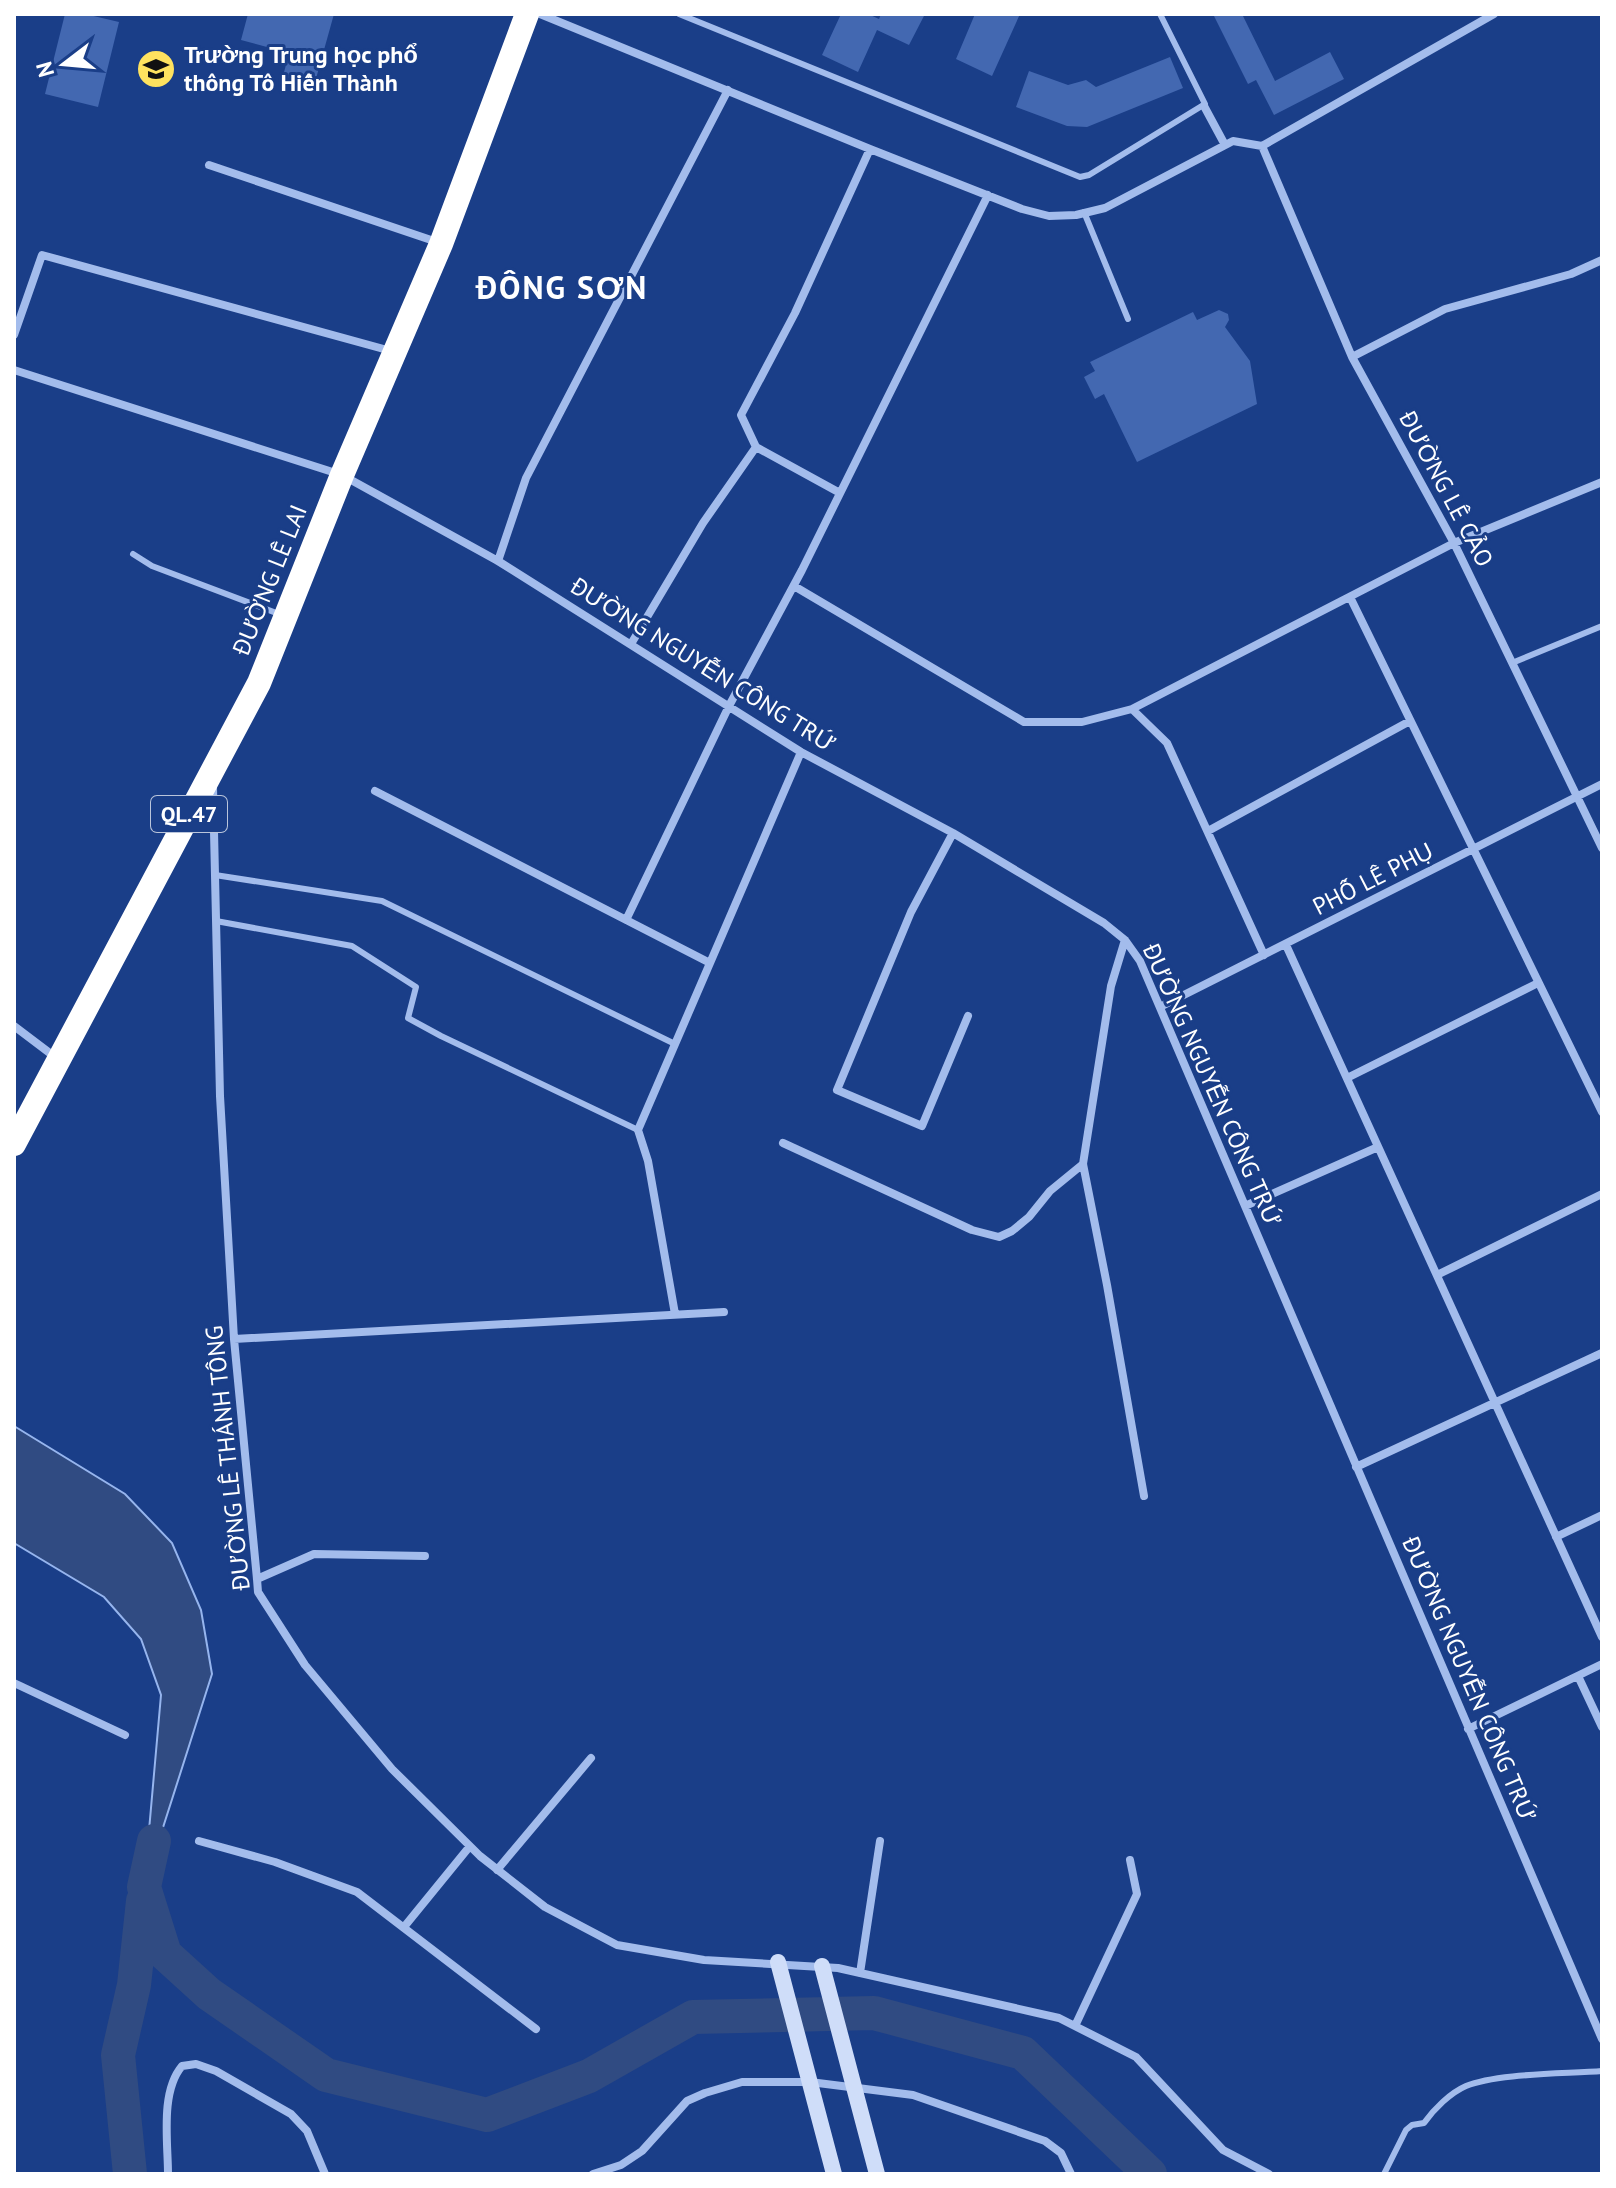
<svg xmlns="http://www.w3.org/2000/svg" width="1616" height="2188" font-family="'PT Sans',sans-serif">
<rect width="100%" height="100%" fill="#1a3e88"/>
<path fill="#304b82" stroke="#96b5ee" stroke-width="2" d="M 14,1426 L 125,1494 L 172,1543 L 201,1610 L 212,1674 L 144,1887 L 161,1695 L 141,1639 L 104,1597 L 14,1543 Z"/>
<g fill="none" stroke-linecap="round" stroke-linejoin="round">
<path stroke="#304b82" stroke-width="34" d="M 154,1841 L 144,1887 L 165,1954 L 209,1994 L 326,2075 L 487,2115 L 589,2076 L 693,2017 L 874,2013 L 1023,2053 L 1150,2174
M 130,2174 L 118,2055 L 134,1985 L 143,1901"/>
</g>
<path fill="#4368b1" d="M 65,14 L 85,14 L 119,22 L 98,107 L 45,94 Z
M 248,14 L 334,14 L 312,93 L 281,84 L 289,53 L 241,40 Z
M 841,14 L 868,14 L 879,19 L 881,14 L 925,14 L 909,45 L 877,30 L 858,72 L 822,55 Z
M 975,14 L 1020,14 L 992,76 L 956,59 Z
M 1213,14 L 1242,14 L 1275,81 L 1330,52 L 1344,79 L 1274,115 L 1256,80 L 1248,84 Z
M 1170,57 L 1183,88 L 1087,127 L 1067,126 L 1016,107 L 1029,71 L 1068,85 L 1086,80 L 1096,87 Z
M 1219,310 L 1228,314 L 1229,320 L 1225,327 L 1250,361 L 1257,404 L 1137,462 L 1104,394 L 1095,399 L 1084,377 L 1095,371 L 1090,362 L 1193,312 L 1197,320 Z"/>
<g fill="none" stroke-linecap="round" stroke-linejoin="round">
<path stroke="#a3bcec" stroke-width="6" d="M 679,14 L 1080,177 L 1089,175 L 1205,104 L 1160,14
M 1084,212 L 1128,319
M 133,554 L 152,566 L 279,614
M 1512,663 L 1602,626
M 215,875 L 382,901 L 675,1044
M 216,921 L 352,946 L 416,987 L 408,1018 L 441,1036 L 638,1130
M 1384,2174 L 1406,2130 L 1412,2125 L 1424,2123 C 1434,2109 1450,2093 1466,2086 C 1497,2073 1566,2074 1602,2071"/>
<path stroke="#a3bcec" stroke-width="8" d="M 540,14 L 870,149 L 1022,209 L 1049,216 L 1076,215 L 1105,208 L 1233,141 L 1262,146 L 1494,14
M 1204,106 L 1225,145
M 1262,146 L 1352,357 L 1454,543 L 1602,848
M 209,165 L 440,243
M 14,335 L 42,255 L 391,351
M 1352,357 L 1445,309 L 1571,274 L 1602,260
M 14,370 L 342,475 L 498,561 L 801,752 L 953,833 L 1104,923 L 1125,940 L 1140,961 L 1602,2039
M 840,493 L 756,447 L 741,415 L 795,313 L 870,149
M 498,561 L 526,478 L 728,90
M 794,586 L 1024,722 L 1082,722 L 1132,709 L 1167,743 L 1264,955
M 1350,597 L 1602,1112
M 631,644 L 703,523 L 756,447
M 1132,709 L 1454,543 L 1602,482
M 213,787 L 220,1096 L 234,1339 L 257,1579 L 258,1592 L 305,1665 L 392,1769 L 480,1856 L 545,1907 L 617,1945 L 704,1960 L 838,1968 L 1059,2018 L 1136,2057 L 1223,2150 L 1269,2174
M 375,791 L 710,963
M 1208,831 L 1410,721
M 953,833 L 911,912 L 837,1090 L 922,1126 L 968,1016
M 626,920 L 729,706 L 802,570 L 988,195
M 1125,940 L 1111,986 L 1083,1164 L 1107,1285 L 1144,1496
M 1286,945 L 1602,1637
M 1160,1007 L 1602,784
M 14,1026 L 55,1057
M 1347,1078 L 1538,983
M 783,1143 L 972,1230 L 999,1237 L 1012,1231 L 1029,1217 L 1050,1191 L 1083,1164
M 1245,1206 L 1378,1147
M 1437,1275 L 1602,1194
M 675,1314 L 648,1161 L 638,1130 L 801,752
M 234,1339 L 724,1312
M 1356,1467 L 1602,1353
M 1556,1537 L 1602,1515
M 257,1579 L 314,1554 L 425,1556
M 1578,1676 L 1602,1727
M 14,1683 L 125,1735
M 1468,1729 L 1602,1664
M 199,1841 L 275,1862 L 357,1892 L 536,2029
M 497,1870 L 591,1758
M 404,1927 L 470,1846
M 860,1973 L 880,1841
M 1075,2026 L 1137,1894 L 1130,1860
M 168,2174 C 168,2142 160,2092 182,2066 L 196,2064 L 216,2071 L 291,2114 L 307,2131 L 325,2174
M 593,2174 L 621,2165 L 642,2151 L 687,2101 L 705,2093 L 742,2082 L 810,2082 L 913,2095 L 1045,2141 L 1061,2153 L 1071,2174"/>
<path stroke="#cfddf9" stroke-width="16" d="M 778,1962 L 834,2174
M 822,1966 L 877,2174"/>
<path stroke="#fff" stroke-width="24" d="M 14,1144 L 259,683 L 342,475 L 441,244 L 527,14"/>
</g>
<defs>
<symbol id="school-disc" viewBox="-11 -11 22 22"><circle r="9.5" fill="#fee25f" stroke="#1a3e88"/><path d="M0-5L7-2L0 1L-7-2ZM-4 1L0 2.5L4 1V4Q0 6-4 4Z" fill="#111"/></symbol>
</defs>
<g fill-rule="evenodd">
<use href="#school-disc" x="134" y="47" width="44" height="44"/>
</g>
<g text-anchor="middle" stroke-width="6" stroke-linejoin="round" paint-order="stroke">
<rect fill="#1a3e88" stroke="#bac5db" stroke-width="2" x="151" y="796" width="76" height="36" rx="6"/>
<g font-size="22" font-weight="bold" fill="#fff">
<text x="189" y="822">QL.47</text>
</g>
<g font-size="24" font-weight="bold" fill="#fff" stroke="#1a3e88" text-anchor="start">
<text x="184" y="63">Trường Trung học phổ<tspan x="184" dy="28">thông Tô Hiến Thành</tspan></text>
</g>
<g font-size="24" fill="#fff" stroke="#1a3e88">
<text transform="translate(1446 489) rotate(62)" y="8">ĐƯỜNG LÊ CẢO</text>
<text transform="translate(270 580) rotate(-68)" y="8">ĐƯỜNG LÊ LAI</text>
<text transform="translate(703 665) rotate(32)" y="8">ĐƯỜNG NGUYỄN CÔNG TRỨ</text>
<text transform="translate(1373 879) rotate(-27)" y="8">PHỐ LÊ PHỤ</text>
<text transform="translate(1212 1085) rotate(66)" y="8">ĐƯỜNG NGUYỄN CÔNG TRỨ</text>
<text transform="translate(228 1458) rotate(-96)" y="8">ĐƯỜNG LÊ THÁNH TÔNG</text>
<text transform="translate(1469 1679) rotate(67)" y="8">ĐƯỜNG NGUYỄN CÔNG TRỨ</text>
</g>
<g font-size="32" font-weight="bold" letter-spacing="2" fill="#fff" stroke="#1a3e88">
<text x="562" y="299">ĐÔNG SƠN</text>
</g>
</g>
<rect width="1616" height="2188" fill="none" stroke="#ffffff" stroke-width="32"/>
<g transform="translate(64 64) rotate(254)" stroke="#1a3e88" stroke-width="6" paint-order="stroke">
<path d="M0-6L14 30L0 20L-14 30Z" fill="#ffffff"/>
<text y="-12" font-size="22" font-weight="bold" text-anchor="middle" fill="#ffffff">N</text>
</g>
</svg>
